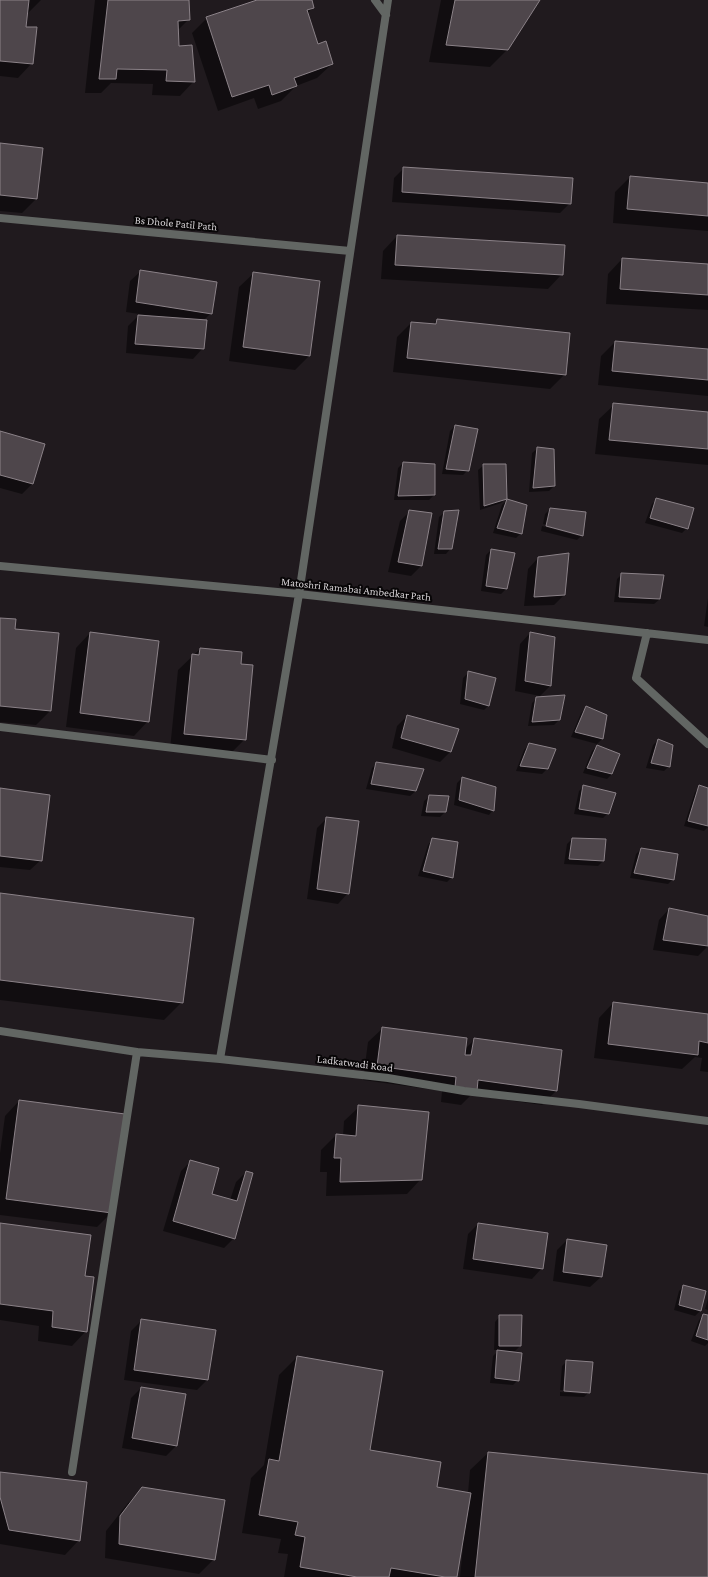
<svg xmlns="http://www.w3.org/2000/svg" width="708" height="1577" font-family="'Crimson Pro',serif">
<rect width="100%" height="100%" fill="#201a1e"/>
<path fill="#0007" d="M 0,0 L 41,0 L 28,13 L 26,13 L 25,27 L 32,63 L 18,78 L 0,76 Z
M 95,0 L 188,0 L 189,19 L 177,31 L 179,47 L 194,81 L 180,96 L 152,95 L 153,84 L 111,83 L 101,93 L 85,93 Z
M 261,0 L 311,0 L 313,7 L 308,13 L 318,45 L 332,64 L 317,78 L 296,86 L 281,101 L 258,109 L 254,98 L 218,111 L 192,33 L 207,18 Z
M 441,0 L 539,0 L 508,49 L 490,67 L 429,62 Z
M 0,144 L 36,199 L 22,213 L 0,211 Z
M 404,168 L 570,203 L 560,213 L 392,202 L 394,178 Z
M 630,177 L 708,184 L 708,231 L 613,223 L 615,192 Z
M 397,236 L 562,274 L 548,289 L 381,279 L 383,251 Z
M 622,259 L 708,265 L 708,310 L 606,304 L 608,274 Z
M 141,271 L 211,313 L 203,321 L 203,348 L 193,359 L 126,353 L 128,326 L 138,316 L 151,317 L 152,316 L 126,312 L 130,281 Z
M 254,273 L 309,356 L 295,370 L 229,361 L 239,287 Z
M 437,320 L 565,374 L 550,389 L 393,372 L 397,337 L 411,323 L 432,325 Z
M 615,342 L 708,350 L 708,396 L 598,385 L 601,356 Z
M 614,405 L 708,413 L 708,465 L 595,454 L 599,419 Z
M 455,426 L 468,470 L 463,475 L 442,474 L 450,431 Z
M 0,432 L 32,484 L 22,494 L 0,488 Z
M 538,448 L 554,486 L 549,491 L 529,492 L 532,453 Z
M 403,463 L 434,495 L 429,500 L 394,500 L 398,468 Z
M 484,465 L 506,498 L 501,503 L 480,510 L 478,470 Z
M 657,499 L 687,528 L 682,533 L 645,523 L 652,504 Z
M 507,500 L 521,533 L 516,538 L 493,533 L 502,505 Z
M 550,509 L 582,535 L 577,540 L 541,531 L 542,526 L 579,536 L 579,534 L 543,524 L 545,514 Z
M 410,511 L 422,565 L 411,576 L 388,572 L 400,521 Z
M 445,512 L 451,548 L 446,554 L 434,554 L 439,517 Z
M 491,550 L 506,589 L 501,594 L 481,591 L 486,555 Z
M 538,558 L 564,595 L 554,605 L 524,606 L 528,569 Z
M 622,574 L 660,599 L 654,604 L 614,602 L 617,579 Z
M 708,598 L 708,627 L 704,626 Z
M 0,619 L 14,629 L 50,711 L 36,725 L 0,722 Z
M 90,633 L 148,721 L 134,736 L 66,727 L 76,648 Z
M 530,633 L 550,686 L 540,696 L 515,691 L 520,644 Z
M 200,649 L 240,665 L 245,739 L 230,754 L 170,749 L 178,670 Z
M 468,673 L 489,705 L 484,710 L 460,704 L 463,678 Z
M 537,698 L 559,720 L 554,725 L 528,726 L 532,703 Z
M 586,708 L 606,716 L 602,739 L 597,744 L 571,737 L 581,713 Z
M 407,716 L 451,751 L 440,762 L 392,748 L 397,726 Z
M 658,740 L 669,766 L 664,771 L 646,768 L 653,745 Z
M 529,744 L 547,769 L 542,774 L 516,771 L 524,750 Z
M 597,746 L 612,774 L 607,779 L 583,773 L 592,751 Z
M 377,763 L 416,791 L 410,796 L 366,789 L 372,768 Z
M 462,778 L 493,810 L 489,815 L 454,805 L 457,783 Z
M 584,786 L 608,813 L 603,818 L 574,814 L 579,791 Z
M 700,787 L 708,789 L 708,827 L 704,831 L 684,826 L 695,792 Z
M 0,789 L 41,860 L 30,870 L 0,867 Z
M 430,796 L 445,812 L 440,817 L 421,816 L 424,801 Z
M 327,818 L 348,893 L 338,904 L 307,899 L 317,828 Z
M 433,839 L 452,877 L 447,882 L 418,876 L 428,845 Z
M 572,839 L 603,861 L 598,866 L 564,864 L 567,844 Z
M 641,849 L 673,879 L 668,884 L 630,878 L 636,854 Z
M 0,894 L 182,1002 L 164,1020 L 0,1000 Z
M 669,909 L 708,917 L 708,946 L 698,956 L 653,950 L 659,920 Z
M 613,1003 L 708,1015 L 708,1072 L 700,1071 L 702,1058 L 695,1057 L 682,1069 L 594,1058 L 599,1018 Z
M 383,1028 L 465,1049 L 475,1039 L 556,1091 L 542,1105 L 471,1095 L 461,1105 L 441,1102 L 442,1091 L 363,1080 L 368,1042 Z
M 19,1101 L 111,1213 L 97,1227 L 0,1215 L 0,1153 L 5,1116 Z
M 359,1107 L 421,1179 L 407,1194 L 326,1196 L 327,1172 L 320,1172 L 321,1150 L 336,1135 L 343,1136 L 344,1121 Z
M 191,1161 L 211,1194 L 230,1200 L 236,1182 L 246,1172 L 234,1238 L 224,1248 L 163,1231 L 181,1171 Z
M 0,1224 L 84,1277 L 86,1331 L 72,1346 L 38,1341 L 39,1326 L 0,1320 Z
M 478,1224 L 542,1268 L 532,1279 L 463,1269 L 468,1234 Z
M 567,1240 L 601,1277 L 590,1287 L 553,1281 L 557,1250 Z
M 684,1286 L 700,1311 L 695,1316 L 674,1310 L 679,1291 Z
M 708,1299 L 708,1310 L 705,1309 Z
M 704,1315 L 708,1316 L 708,1343 L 705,1346 L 691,1341 L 699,1320 Z
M 500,1316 L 520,1346 L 515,1351 L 506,1351 L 518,1380 L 513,1385 L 490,1383 L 493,1356 L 499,1350 L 494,1350 L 495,1322 Z
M 141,1321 L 207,1380 L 197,1390 L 124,1380 L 131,1331 Z
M 297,1357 L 369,1451 L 436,1488 L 468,1493 L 470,1470 L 488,1453 L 708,1475 L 708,1577 L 460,1577 L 463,1547 L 461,1547 L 456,1577 L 284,1577 L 288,1554 L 278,1553 L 281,1539 L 242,1533 L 251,1478 L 264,1465 L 279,1375 Z
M 567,1361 L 589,1392 L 584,1397 L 560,1396 L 560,1392 L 586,1394 L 586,1392 L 560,1390 L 562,1366 Z
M 141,1388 L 176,1446 L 166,1456 L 122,1448 L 131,1398 Z
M 0,1473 L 79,1540 L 65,1555 L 0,1544 Z
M 143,1488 L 214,1559 L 199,1574 L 105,1558 L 106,1531 L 128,1503 Z"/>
<path fill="#4e464b" stroke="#8b8288" d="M 0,0 L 29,0 L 26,27 L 37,27 L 33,64 L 0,61 Z
M 108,0 L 189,0 L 190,20 L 178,21 L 179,46 L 192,45 L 195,82 L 166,81 L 167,70 L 117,69 L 116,79 L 99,79 Z
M 257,0 L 312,0 L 314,8 L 307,10 L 318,44 L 326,41 L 333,64 L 294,78 L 297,86 L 272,95 L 269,85 L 232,97 L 206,17 Z
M 455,0 L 540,0 L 508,50 L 446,45 Z
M 0,143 L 43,148 L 37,199 L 0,195 Z
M 403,167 L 573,178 L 571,204 L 402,192 Z
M 630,176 L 708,183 L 708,216 L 627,209 Z
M 397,235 L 565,245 L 563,275 L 395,265 Z
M 622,258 L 708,264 L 708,295 L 620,289 Z
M 140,270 L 217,282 L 212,314 L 136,302 Z
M 253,272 L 320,281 L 310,356 L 243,347 Z
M 138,315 L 207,320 L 204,349 L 135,344 Z
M 437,319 L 570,333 L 566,375 L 407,358 L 411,322 L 436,324 Z
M 615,341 L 708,349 L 708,380 L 612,371 Z
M 613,403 L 708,412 L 708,449 L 609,440 Z
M 455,425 L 478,429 L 469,471 L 446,469 Z
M 0,431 L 45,444 L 33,484 L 0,475 Z
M 537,447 L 554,449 L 555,486 L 533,488 Z
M 403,462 L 435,464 L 435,495 L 398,496 Z
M 483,464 L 506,464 L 507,499 L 484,506 Z
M 656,498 L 694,508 L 688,529 L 650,518 Z
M 507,499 L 527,505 L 522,534 L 497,528 Z
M 550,508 L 586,512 L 583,536 L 546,526 Z
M 409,510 L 432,513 L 422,566 L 398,562 Z
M 459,510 L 452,549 L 438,549 L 444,511 Z
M 491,549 L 515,553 L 507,589 L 486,586 Z
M 569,553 L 565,595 L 534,597 L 538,557 Z
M 621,573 L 664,575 L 660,599 L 619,597 Z
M 0,618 L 16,619 L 15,629 L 59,633 L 51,711 L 0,706 Z
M 90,632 L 159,641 L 149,722 L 80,713 Z
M 530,632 L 555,637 L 551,686 L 525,681 Z
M 200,648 L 242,652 L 241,664 L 253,665 L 246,740 L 184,734 L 192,654 L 199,655 Z
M 468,671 L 496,678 L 489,706 L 465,699 Z
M 565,695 L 560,720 L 532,722 L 536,697 Z
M 586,706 L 607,715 L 603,739 L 575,732 Z
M 407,715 L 459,729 L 451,752 L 401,738 Z
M 658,739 L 673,745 L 670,767 L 651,763 Z
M 529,743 L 556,749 L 548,769 L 520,766 Z
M 597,745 L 620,754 L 612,774 L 587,768 Z
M 376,762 L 424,769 L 416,791 L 371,784 Z
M 462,777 L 496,787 L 494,811 L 459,800 Z
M 583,785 L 616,793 L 609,814 L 579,809 Z
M 699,785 L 708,788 L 708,826 L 688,821 Z
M 0,788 L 50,795 L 42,861 L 0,856 Z
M 429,795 L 449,796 L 446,812 L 426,812 Z
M 326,817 L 359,821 L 349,894 L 317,889 Z
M 432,838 L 458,842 L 453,878 L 423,871 Z
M 572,838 L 606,839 L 604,861 L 569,859 Z
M 641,848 L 678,854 L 674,880 L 634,873 Z
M 0,893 L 194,918 L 183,1003 L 0,980 Z
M 669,908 L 708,916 L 708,946 L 663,940 Z
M 613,1002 L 708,1014 L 708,1043 L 699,1041 L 698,1055 L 608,1044 Z
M 382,1027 L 467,1038 L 465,1055 L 471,1055 L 474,1038 L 562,1050 L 557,1091 L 478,1080 L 477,1091 L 455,1087 L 456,1077 L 377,1066 Z
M 19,1100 L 125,1114 L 112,1213 L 6,1199 Z
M 358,1105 L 429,1112 L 422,1180 L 340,1182 L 341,1158 L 334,1158 L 336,1134 L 356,1136 Z
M 190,1160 L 219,1168 L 212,1194 L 237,1201 L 246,1171 L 253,1173 L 235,1239 L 173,1221 Z
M 0,1223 L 91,1235 L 85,1276 L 94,1277 L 87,1332 L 52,1327 L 53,1311 L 0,1304 Z
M 478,1223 L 548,1233 L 543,1269 L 473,1259 Z
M 567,1239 L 607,1245 L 602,1277 L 563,1272 Z
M 683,1285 L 706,1291 L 701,1311 L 679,1305 Z
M 703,1314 L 708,1315 L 708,1340 L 696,1336 Z
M 499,1315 L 522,1315 L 521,1346 L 499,1346 Z
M 141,1319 L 216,1330 L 208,1380 L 134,1370 Z
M 497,1350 L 522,1353 L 519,1381 L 495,1378 Z
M 297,1356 L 383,1371 L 370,1450 L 441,1462 L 437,1487 L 471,1493 L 457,1577 L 445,1577 L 391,1568 L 389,1577 L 357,1577 L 300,1567 L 305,1537 L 295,1535 L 298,1522 L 259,1515 L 269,1459 L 279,1461 Z
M 566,1360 L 593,1362 L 590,1393 L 564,1391 Z
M 141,1387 L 186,1394 L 177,1446 L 132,1438 Z
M 488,1452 L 708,1474 L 708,1577 L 475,1577 Z
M 0,1472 L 87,1482 L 80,1541 L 9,1530 L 0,1497 Z
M 142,1487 L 225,1500 L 215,1560 L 119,1544 L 120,1516 Z"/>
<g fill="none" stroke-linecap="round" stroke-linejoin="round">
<path stroke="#626663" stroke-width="8" d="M 375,0 L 386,15
M 0,218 L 350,251
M 0,566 L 299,594 L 708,640
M 647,633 L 636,678 L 708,744
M 0,727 L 272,760
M 0,1031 L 137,1052 L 220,1059 L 388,1078 L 464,1091 L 579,1104 L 708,1121
M 220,1059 L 299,594 L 388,0
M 72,1472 L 137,1052"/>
</g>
<g text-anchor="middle" stroke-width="4" stroke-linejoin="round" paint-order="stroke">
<g font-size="11" fill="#d7d3d6" stroke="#080607">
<text transform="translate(176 223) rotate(5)" y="4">Bs Dhole Patil Path</text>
<text transform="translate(356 589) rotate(6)" y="4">Matoshri Ramabai Ambedkar Path</text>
<text transform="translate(355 1063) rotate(7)" y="4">Ladkatwadi Road</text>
</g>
</g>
</svg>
